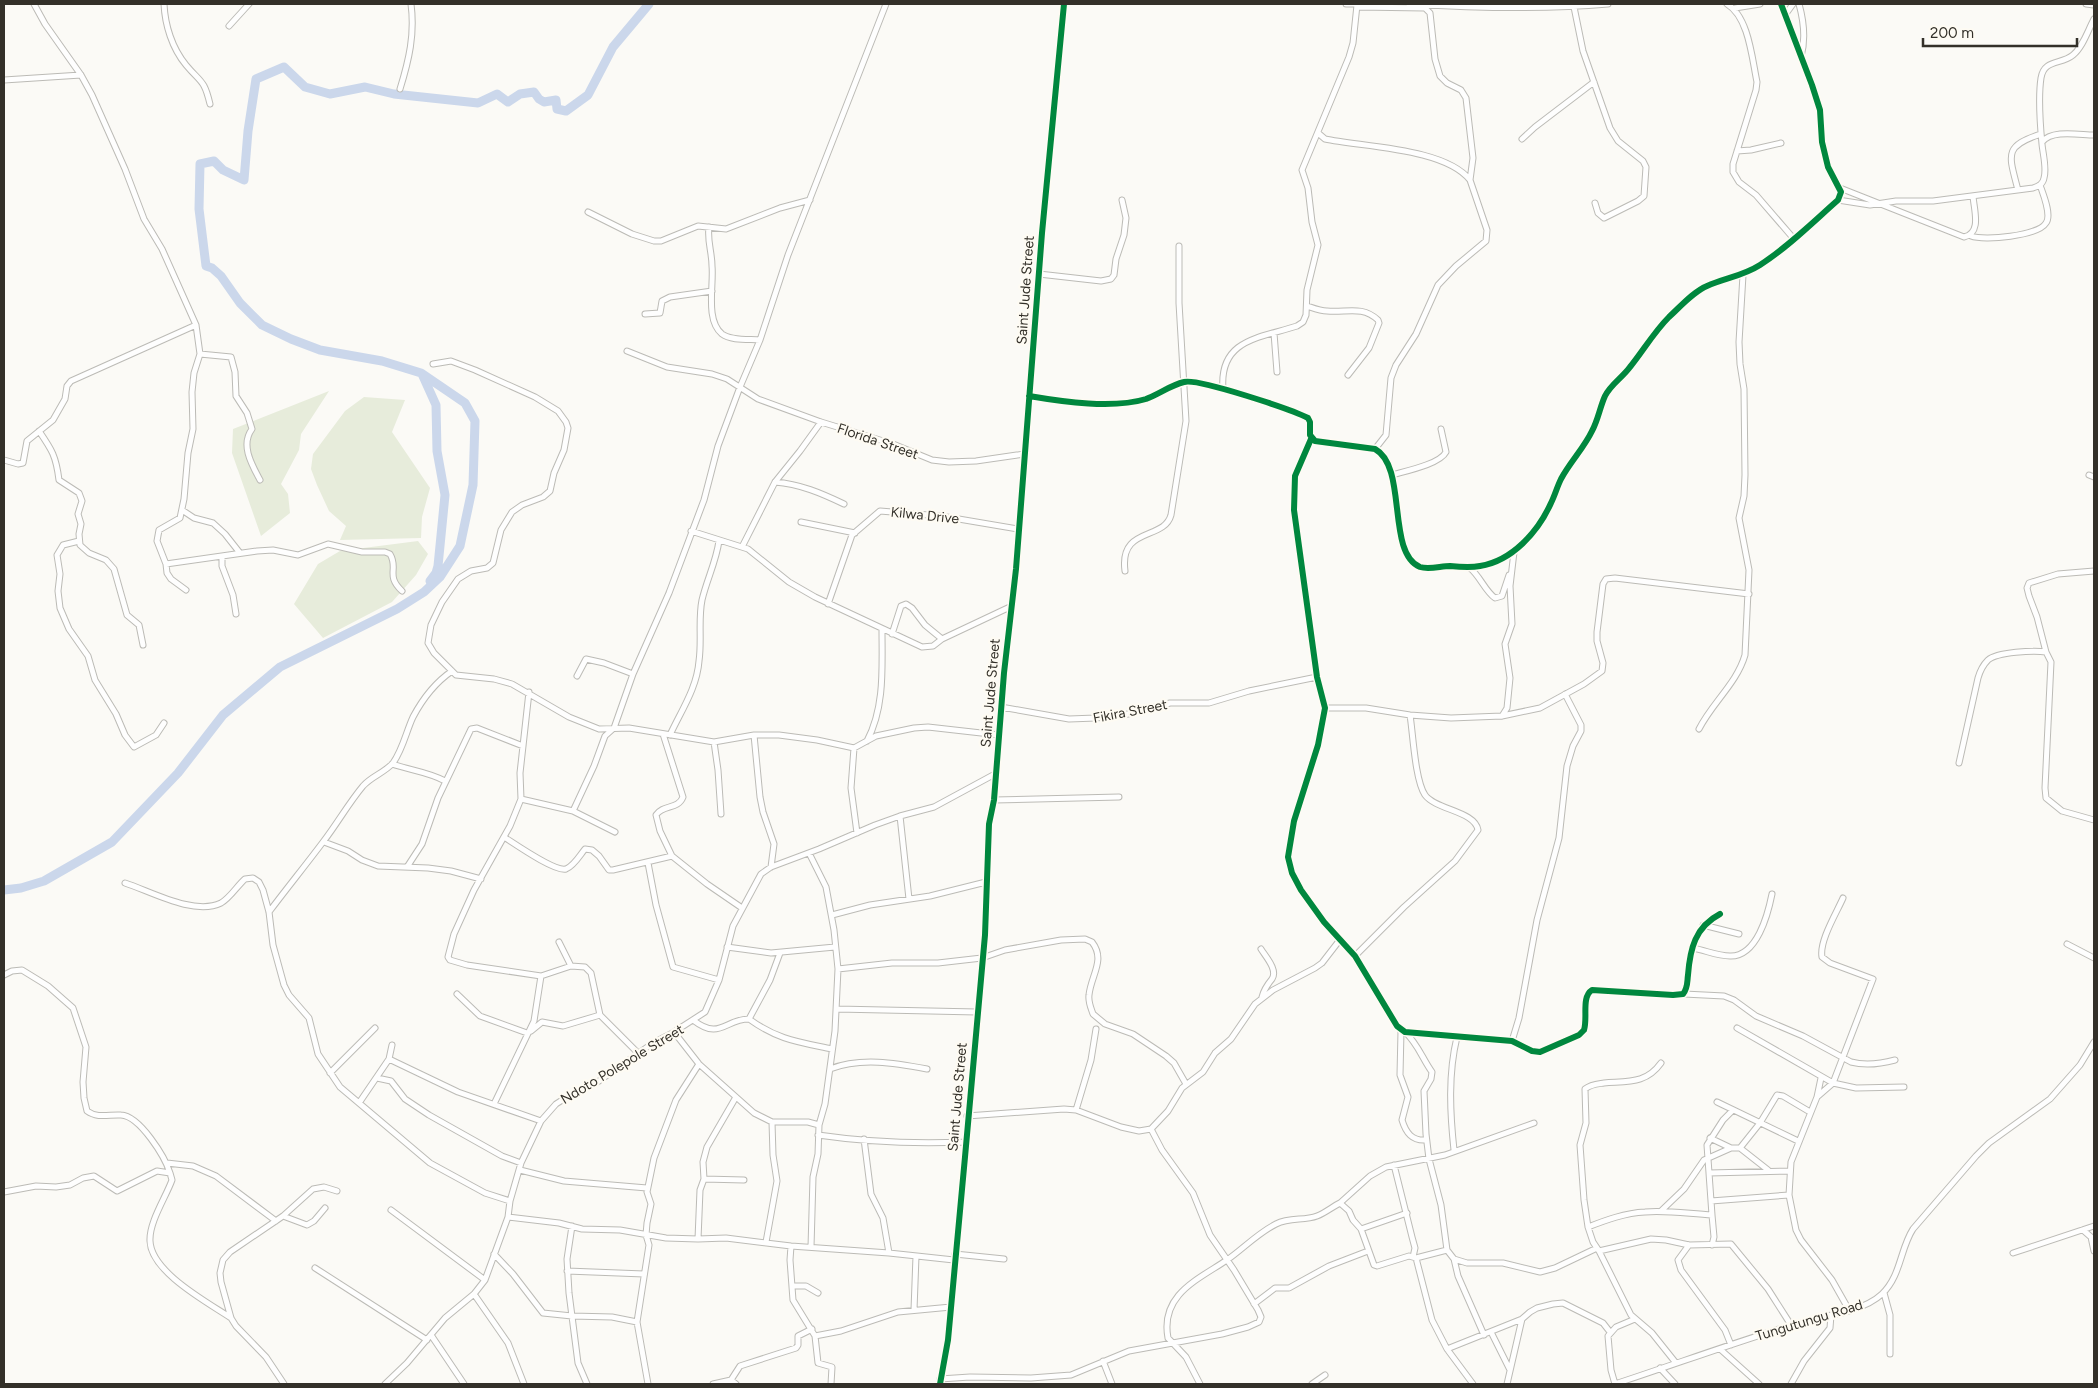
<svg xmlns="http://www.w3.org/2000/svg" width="2098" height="1388" font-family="Figtree,sans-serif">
<rect width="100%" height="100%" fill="#fbfaf6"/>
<path fill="#e7ecdb" d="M 329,391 L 301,434 L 299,450 L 281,484 L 288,494 L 290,513 L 261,536 L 232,453 L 233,429 Z
M 364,397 L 405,400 L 392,432 L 430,488 L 422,517 L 421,538 L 340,540 L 346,526 L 329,511 L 317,485 L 311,469 L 313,454 L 345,411 Z
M 418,541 L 428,554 L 416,575 L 392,602 L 323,638 L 294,604 L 318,564 L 340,551 Z"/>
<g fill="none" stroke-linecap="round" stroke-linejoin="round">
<path stroke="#cbd7eb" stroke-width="9" d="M 422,374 L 436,405 L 437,451 L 445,495 L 438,566 L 436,573 L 430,581
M 4,890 L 21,888 L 44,881 L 112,842 L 178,773 L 223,715 L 280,667 L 397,609 L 424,592 L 440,577 L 460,546 L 473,485 L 475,421 L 465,403 L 421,373 L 382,361 L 320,350 L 291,339 L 262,325 L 240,303 L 221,276 L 212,268 L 206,266 L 199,209 L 200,164 L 214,161 L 223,170 L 244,180 L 248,131 L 256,79 L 284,67 L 305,87 L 330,94 L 365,87 L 394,94 L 478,103 L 497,94 L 508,102 L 520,94 L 534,92 L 539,99 L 544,102 L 556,100 L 557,109 L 566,111 L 588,95 L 613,47 L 649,4"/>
<defs>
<path id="street" d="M 34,4 L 45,24 L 81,75 L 92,95 L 125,169 L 144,219 L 162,249 L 196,325 L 200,354 L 194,373 L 192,392 L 193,429 L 188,453 L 184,499 L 180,518 L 159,530 L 157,541 L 166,564 L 167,573 L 171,579 L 186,590
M 164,4 C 165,25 172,48 186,65 C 201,83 204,79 210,104
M 1346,4 L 1359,4
M 1409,4 C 1475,8 1542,10 1608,4
M 1727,4 C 1749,17 1752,59 1757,82 L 1756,90 L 1733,164 L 1733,172 L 1739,182 L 1756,195 L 1794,239
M 1799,4 C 1804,22 1806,39 1801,57
M 2086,4 L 2094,5
M 1357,7 L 1425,8 L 1430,13 L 1435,59 L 1440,76 L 1447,83 L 1461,90 L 1466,98 L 1473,158 L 1470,180 L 1487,230 L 1486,241 L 1456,266 L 1438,285 L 1416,334 L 1396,365 L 1391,378 L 1386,435 L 1375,449
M 1574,7 L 1583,51 L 1610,128 L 1618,141 L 1643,161 L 1646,167 L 1644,196 L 1638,201 L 1604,218 L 1598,213 L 1595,203
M 1735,8 L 1760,4
M 1785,15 L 1793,4
M 229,26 L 249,4
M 4,80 L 81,75
M 400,89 C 409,60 415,34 411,4
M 1318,133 L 1325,139 C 1363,147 1445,148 1470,180
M 1522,139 L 1535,127 L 1594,82
M 2042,142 C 2052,129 2080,135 2094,135
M 1737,151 L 1751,150 L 1781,143
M 1840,188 L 1964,237 C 1982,233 1974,210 1973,196
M 2018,190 C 2009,155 2003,146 2041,134
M 1838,200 L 1870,205 L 1896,201 L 1933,201 L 2033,188 C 2039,186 2043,184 2044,178 C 2047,168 2043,155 2042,144 C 2040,123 2038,98 2041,78 C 2044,59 2061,65 2073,55 C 2083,47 2088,30 2094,19
M 588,212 L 632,234 L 654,241 L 661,241 L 698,226 L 726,229 L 780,208 L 810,200
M 709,227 C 707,241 712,252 712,266 C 714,285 705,320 722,334 C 731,341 750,339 760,340
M 1971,236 C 1984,241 2038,236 2046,223 C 2052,215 2043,194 2040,185
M 1039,274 L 1101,281 L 1111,279 L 1114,275 L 1116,259 L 1124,235 L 1126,218 L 1122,200
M 1307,306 C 1313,308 1320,311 1327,311 C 1346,313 1362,305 1378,320 L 1379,323 L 1369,348 L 1348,375
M 645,314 L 660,313 L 662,301 L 670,297 L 712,291
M 1274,333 L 1277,372
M 627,351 L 667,367 L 712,374 L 727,379 L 758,399 L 821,422 L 893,444 L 932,460 L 949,462 L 976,461 L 1024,454
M 200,354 L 231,357 L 235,372 L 236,396 L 247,413 L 252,429 C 240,445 252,465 260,480
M 433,364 L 451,361 L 475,370 L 535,397 L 558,411 L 566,422 L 568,428 L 564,450 L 554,473 L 550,491 L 543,497 L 522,505 L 512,512 L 501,530 L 493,563 L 487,568 L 471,571 L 458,579 L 442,602 L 431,625 L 428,643 L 434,653 L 456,675 L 494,679 L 512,684 L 569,717 L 599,729 L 629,728 L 714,742 L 754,735 L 779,735 L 817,740 L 854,748 L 876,736 L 914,728 L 928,727 L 999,735
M 1223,389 C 1219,339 1260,338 1297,326 L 1303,322 L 1306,315 L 1307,290 L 1318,245 L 1312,222 L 1308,188 L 1302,170 L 1349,57 L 1353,43 L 1357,5
M 1029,396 C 1064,402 1113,409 1146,399 C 1159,394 1171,385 1184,382 C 1198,378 1293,410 1308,418 L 1310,422 L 1310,435 L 1315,441 L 1375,449 C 1408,467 1386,553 1420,567 C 1429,570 1441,566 1450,566 C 1460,567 1470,568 1480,566 C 1512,561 1538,532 1551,503 C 1555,495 1557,487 1561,479 C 1570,462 1584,448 1592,431 C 1598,420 1600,407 1605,396 C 1611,384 1622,378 1630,367 C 1643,351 1654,332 1669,317 C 1681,306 1693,292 1707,286 C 1725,278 1743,276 1760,265 C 1788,247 1813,222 1838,200 L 1841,192 L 1828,167 L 1822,142 L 1820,110 L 1812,85 L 1781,4
M 39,431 C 52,450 56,456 59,480 L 79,493 L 82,501 L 78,514 L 81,524 L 79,534 L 80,545 L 89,553 L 106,560 L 114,569 L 127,615 L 139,625 L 143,645
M 1311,439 L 1295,476 L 1294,510 L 1317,677 L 1325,708 L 1318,745 L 1294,821 L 1288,857 L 1292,873 L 1301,890 L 1324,922 L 1355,956 L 1397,1026 L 1405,1032 L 1512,1041 L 1532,1051 L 1540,1052 L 1579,1035 L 1584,1030 C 1588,1018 1581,997 1592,990 L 1673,995 L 1683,994 C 1688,988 1687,982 1688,975 C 1690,949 1695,927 1720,914
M 4,460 L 18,464 L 23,463 L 27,441 L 53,420 L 65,399 L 67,386 L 71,381 L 196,325
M 1392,475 C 1406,471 1440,464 1446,452 L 1441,429
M 2089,475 L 2094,477
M 775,482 C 800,484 821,493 844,504
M 182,510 L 194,518 L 213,523 L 225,534 L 240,553
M 801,522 L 855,533
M 691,531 L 748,549 L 789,582 L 815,597 L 922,647 L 933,646 L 942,639 L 1012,606
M 79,541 L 63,545 L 57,555 L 60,574 L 58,591 L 60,608 L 69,629 L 88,656 L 95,680 L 116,714 L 125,735 L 134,747 L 156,735 L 164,723
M 742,547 L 775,482 L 800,451 L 821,422
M 222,556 L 222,566 L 233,595 L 236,614
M 166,564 L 257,551 L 273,550 L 298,555 L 328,544 L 362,552 L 385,552 L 390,554 C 399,569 385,575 402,591
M 1470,568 C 1480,576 1485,591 1495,598 L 1502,596 L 1509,575
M 1125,571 C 1119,526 1164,541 1171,515 L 1186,421 L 1179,303 L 1179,246
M 828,604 L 852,535 L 880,511 L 941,516 L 1018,529
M 892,634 L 901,606 L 906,604 L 912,608 L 925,625 L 942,639
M 2046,652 L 2037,617 L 2029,596 L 2027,588 L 2029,583 L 2058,574 L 2094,571
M 577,676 L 586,659 L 604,663 L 633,674
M 529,692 L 520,773 L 521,799 L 510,826 L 474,890 L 454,934 L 448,957 L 450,960 L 467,965 L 541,976 L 571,966 L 585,967 L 591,973 L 600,1015 L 638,1053
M 1001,707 L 1069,719 L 1096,718 L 1124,715 L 1170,703 L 1209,703 L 1249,691 L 1317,677
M 1325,708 L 1366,708 L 1410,715 L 1451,718 L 1502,716 L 1540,708 L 1584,684 L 1602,671 L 1603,663 L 1597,641 L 1597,632 L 1603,584 L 1606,579 L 1615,578 L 1749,594
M 1502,716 L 1507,708 L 1510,678 L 1505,644 L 1512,624 L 1510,586 L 1514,552
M 1699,729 C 1712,703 1737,683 1745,655 L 1749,570 L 1739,518 L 1744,496 L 1745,475 L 1744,389 L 1740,364 L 1739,342 L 1743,275
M 663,734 L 683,797 C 678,810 663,804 656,815 L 660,831 L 672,856 L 707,884 L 742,908
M 670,735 C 681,711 697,688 699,661 C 702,640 698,620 702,600 C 707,579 716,562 719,541
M 754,735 L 760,797 L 763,812 L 774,844 L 771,867
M 867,741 C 885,707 882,667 882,630
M 714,742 L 718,770 L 721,814
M 854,748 L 851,788 L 857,833
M 1959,763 L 1978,678 C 1980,671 1983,665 1988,660 C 1997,652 2034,650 2046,652 L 2051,662 L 2045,788 L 2046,798 L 2062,811 L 2094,820
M 392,764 C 409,770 429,772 445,781
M 521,799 L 573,811 L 615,832
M 994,800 L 1119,797
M 573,811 L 594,766 L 605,736 L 614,728 L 633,674 L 669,593 L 704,500 L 718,446 L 740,387 L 760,340 L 788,255 L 886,4
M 900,816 L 909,899
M 504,837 C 515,844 555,872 566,869 C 574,866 580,855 585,849 L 592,850 L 599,856 L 609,870 L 613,870 L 672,856
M 324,842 L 348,851 L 362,860 L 378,866 L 428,868 L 451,871 L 481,879
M 809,853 L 826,887 L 834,930 L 838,969 L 835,1031 L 825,1104 L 819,1125 L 818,1154 L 813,1177 L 811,1247
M 648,863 L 656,905 L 673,967 L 719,980
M 407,867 L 422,844 L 438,798 L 471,729 L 477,728 L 523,746
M 125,883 C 150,891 194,916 221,903 C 230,898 237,886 245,879 L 253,878 L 259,882 L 263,890 L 269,912 L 273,945 L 284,985 L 289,995 L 309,1018 L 318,1054 L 340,1087 L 430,1163 L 485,1193 L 510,1201
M 269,912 C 287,888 305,866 323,842 C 337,824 348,804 363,786 C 372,776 384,773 393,763 C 403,749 406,732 413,717 C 422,700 436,682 452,671
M 832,915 L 870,905 L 930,896 L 986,882
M 1703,925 L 1739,934
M 559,942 L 571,966
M 2067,944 L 2094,958
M 727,947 L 771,953 L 835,947
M 1692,948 C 1705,950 1717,956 1730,956 C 1757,957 1768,914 1772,894
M 1261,949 C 1266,957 1278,970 1272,979 C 1267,985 1264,989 1262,997
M 1355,956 L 1404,907 L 1455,861 L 1478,830 C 1475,811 1436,810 1425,795 C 1415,780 1413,734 1410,715
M 838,969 L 892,963 L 938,963 L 973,959 L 982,958 L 1005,950 L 1061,940 L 1085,939 L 1092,942 C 1106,960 1091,975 1089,995 C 1088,1002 1091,1008 1093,1014 L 1105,1024 L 1133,1034 L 1166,1056 L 1174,1063 L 1186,1084
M 4,975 L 12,971 L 22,970 L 48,986 L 73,1008 L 86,1047 L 83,1082 L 84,1098 L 87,1111 C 98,1119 110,1114 121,1115 C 140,1116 165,1157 170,1173
M 457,994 L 480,1016 L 527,1033
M 1684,994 L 1724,996 L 1734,1000 L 1756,1016 L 1803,1036 L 1851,1062 C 1866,1066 1880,1064 1895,1060
M 837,1009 L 977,1012
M 749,1019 L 770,980 L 780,953
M 693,1020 C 720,1041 725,1019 749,1019 C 778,1040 799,1042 832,1049
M 1737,1028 L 1833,1083 L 1856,1088 L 1904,1087
M 531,1031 L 542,1022 L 563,1026 L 600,1015
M 1401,1031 L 1400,1075 L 1408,1097 L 1402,1120 C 1406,1133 1412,1141 1426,1140
M 674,1032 L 699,1064 L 754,1113 L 772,1122 L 808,1122 L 819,1125
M 1512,1041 L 1519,1018 L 1537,920 L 1559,838 L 1567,766 L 1573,746 L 1581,731 L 1581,725 L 1565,694
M 389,1059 L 458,1092 L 541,1121
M 1661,1063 C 1646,1084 1628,1081 1604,1083 C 1597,1084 1591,1084 1585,1089 L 1586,1123 L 1580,1145 L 1584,1200 L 1588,1227 L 1593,1242 L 1599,1251 L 1631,1315 L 1652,1333 L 1676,1363
M 830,1069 C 861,1057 895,1063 927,1069
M 330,1073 L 375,1028
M 377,1078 L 391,1081 L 405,1099 L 429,1115 L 502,1156 L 521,1163
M 1821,1078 L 1817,1097 L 1791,1162 L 1789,1195 L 1796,1230 L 1801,1240 L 1832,1280 L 1849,1310
M 1818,1096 L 1833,1083 L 1873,979 L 1830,963 L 1822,957 C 1819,941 1837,912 1843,898
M 1717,1102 L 1798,1141
M 359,1103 L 389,1059 L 392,1045
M 494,1104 L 534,1021 L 541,976
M 1076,1110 L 1091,1060 L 1096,1029
M 967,1116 L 1064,1109 L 1076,1110 L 1121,1127 L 1139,1131 L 1151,1129 L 1168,1111 L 1182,1088 L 1203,1072 L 1215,1053 L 1231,1039 L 1255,1004 L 1273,990 L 1315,968 L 1322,963 L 1339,941
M 818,1135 C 866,1142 917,1144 965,1142
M 1710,1138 L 1731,1148 L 1740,1148 L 1760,1123 L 1777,1095 L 1783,1096 L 1810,1112
M 864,1139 L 871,1194 L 883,1218 L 889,1253
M 1740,1148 L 1768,1170
M 1454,1150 C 1450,1113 1448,1074 1457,1037
M 167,1163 L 193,1166 L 216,1176 L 276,1221
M 1394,1165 L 1412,1237 L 1415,1248 L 1413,1257
M 520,1170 L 564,1181 L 647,1188
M 1709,1173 L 1790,1171
M 704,1179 L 744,1180
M 4,1192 L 36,1186 L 56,1187 L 70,1185 L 83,1178 L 94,1176 L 117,1191 L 157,1171 L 170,1173 L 172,1180 C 166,1197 149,1222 150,1241 C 151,1272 207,1302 231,1318
M 1711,1201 L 1789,1195
M 1340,1203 L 1370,1176 L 1386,1167 L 1445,1155 L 1534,1123
M 391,1210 L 485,1280
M 1661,1211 L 1684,1189 L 1704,1160 L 1731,1148
M 1712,1215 L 1714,1237 L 1712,1245
M 283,1216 L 307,1225 L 314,1221 L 325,1208
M 508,1217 L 559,1223 L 582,1229 L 620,1230 L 666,1238 L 698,1239 L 726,1238 L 791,1246 L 889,1253 L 954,1260
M 572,1226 L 567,1259 L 569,1293 L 578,1363 L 587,1384
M 1588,1227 C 1606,1220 1625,1213 1645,1212 C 1667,1210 1690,1214 1712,1215 L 1707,1145 L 1723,1120 L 1733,1110
M 1361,1229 L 1407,1213
M 2083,1230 L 2091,1237 L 2094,1251
M 698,1239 L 700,1190 L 704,1179 L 703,1162 L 707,1147 L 736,1097
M 766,1242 L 777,1181 L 773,1155 L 772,1122
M 1689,1245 L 1678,1260 L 1681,1270 L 1725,1330 L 1731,1345
M 791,1246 L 790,1260 L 793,1300 L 815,1336 L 818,1363 L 832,1367 L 831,1384
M 1447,1250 L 1454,1259 L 1458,1276 L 1484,1335
M 1599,1251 L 1651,1239 L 1666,1240 L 1689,1245 L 1731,1244 L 1768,1289 L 1791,1325
M 2013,1253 L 2094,1226
M 494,1254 L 513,1274 L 543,1313 L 572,1316 L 612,1317 L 637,1322
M 955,1254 L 1004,1259
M 1416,1258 L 1432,1320 L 1447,1349 L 1473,1384
M 1454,1259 L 1467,1263 L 1503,1263 L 1540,1272 L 1555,1268 L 1597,1248
M 315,1268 L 427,1340
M 567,1271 L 644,1274
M 793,1286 L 806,1286 L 818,1293
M 1884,1293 L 1890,1315 L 1890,1354
M 474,1294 L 508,1343 L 524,1384
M 1254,1304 L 1275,1288 L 1289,1288 L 1329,1266 L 1368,1251
M 914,1310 L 916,1256
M 1635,1319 L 1616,1327 L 1608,1336 L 1611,1370 L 1615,1384 C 1673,1365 1730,1344 1789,1326 C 1816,1318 1862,1313 1882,1294 C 1901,1276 1900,1249 1913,1229 L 1976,1156 L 1989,1143 L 2050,1099 L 2080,1065 L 2094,1042
M 1491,1332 L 1510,1370
M 431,1335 L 464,1384
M 815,1336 L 841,1331 L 898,1312 L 951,1307
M 1447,1349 L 1522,1319
M 1720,1349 L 1759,1384
M 1103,1361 L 1112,1384
M 1660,1368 L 1675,1384
M 940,1379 L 970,1377 L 1031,1378 L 1071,1375 L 1129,1351 L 1222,1334 L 1248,1327 L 1259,1322 L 1261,1317 L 1258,1310 L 1234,1270 L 1210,1235 L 1193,1193 L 1162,1150 L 1151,1129
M 731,1380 L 740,1366 L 796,1348 L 798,1345 L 798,1336 L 812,1329
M 284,1384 L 266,1357 L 236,1326 L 231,1318 L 221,1282 L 220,1273 L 223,1260 L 230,1252 L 283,1216 L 313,1189 L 324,1187 L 337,1191
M 385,1384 L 407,1363 L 445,1318 L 474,1294 L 485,1280 L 508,1217 L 510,1201 L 521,1163 L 541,1121 L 556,1104 L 567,1097 L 599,1081 L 653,1043 L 674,1032 L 705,1012 L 719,980 L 733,926 L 761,874 L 771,867 L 819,849 L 875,825 L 900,816 L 934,807 L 995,774
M 648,1384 L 637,1322 L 649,1245 L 646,1235 L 647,1223 L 651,1204 L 647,1192 L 654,1158 L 676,1100 L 699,1064
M 713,1384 L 731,1380 L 736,1384
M 940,1384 L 948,1340 L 965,1157 L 985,935 L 989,824 L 994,800 L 1004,673 L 1016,569 L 1042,233 L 1064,4
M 1200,1384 L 1186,1357 L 1168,1338 C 1160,1295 1197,1280 1227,1260 C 1244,1248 1258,1233 1276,1224 C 1290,1217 1304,1221 1317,1216 C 1325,1213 1332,1207 1340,1203 L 1349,1211 L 1353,1220 L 1361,1229 L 1374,1265 L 1377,1266 L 1409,1256 L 1416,1258 L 1447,1250 L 1441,1205 L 1429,1159 L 1426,1134 L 1424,1091 L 1431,1079 L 1432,1072 C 1422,1058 1418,1044 1405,1032
M 1312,1384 L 1325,1375
M 1507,1384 L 1522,1319 L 1530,1312 L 1537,1308 L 1553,1304 L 1563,1303 L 1603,1323 L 1610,1332
M 1791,1384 L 1804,1361 L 1830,1328 L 1831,1315"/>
</defs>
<use href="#street" stroke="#bcbbb6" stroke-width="7"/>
<use href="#street" stroke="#fefefe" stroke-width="5"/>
<defs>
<path id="cycleway" d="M 1029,396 C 1064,402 1113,409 1146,399 C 1159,394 1171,385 1184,382 C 1198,378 1293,410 1308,418 L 1310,422 L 1310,435 L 1315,441 L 1375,449 C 1408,467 1386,553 1420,567 C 1429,570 1441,566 1450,566 C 1460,567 1470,568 1480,566 C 1512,561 1538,532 1551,503 C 1555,495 1557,487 1561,479 C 1570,462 1584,448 1592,431 C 1598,420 1600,407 1605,396 C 1611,384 1622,378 1630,367 C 1643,351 1654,332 1669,317 C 1681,306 1693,292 1707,286 C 1725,278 1743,276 1760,265 C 1788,247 1813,222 1838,200 L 1841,192 L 1828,167 L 1822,142 L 1820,110 L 1812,85 L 1781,4
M 1311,439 L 1295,476 L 1294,510 L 1317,677 L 1325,708 L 1318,745 L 1294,821 L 1288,857 L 1292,873 L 1301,890 L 1324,922 L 1355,956 L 1397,1026 L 1405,1032 L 1512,1041 L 1532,1051 L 1540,1052 L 1579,1035 L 1584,1030 C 1588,1018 1581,997 1592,990 L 1673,995 L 1683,994 C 1688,988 1687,982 1688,975 C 1690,949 1695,927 1720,914
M 940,1384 L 948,1340 L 965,1157 L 985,935 L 989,824 L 994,800 L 1004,673 L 1016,569 L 1042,233 L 1064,4"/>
</defs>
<use href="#cycleway" stroke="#fefbf3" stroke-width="9"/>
<use href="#cycleway" stroke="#00873e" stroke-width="6"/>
</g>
<g text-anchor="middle" stroke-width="4.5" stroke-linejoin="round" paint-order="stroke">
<g font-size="14" fill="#333029" stroke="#fefbf3">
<text transform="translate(1025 290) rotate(-86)" y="5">Saint Jude Street</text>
<text transform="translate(878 441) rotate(19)" y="5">Florida Street</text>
<text transform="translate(925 515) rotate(6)" y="5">Kilwa Drive</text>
<text transform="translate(990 693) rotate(-85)" y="5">Saint Jude Street</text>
<text transform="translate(1130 711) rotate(-11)" y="5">Fikira Street</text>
<text transform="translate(622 1064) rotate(-31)" y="5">Ndoto Polepole Street</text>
<text transform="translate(957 1097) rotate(-85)" y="5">Saint Jude Street</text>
<text transform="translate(1809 1320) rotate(-17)" y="5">Tungutungu Road</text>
</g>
</g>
<rect width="2098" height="1388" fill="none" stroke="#333029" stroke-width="10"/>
<path d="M1923 38v8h154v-8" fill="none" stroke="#333029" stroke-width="2.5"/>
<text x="1930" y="38" font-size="15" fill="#333029" stroke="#fefbf3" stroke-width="4" paint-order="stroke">200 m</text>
</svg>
